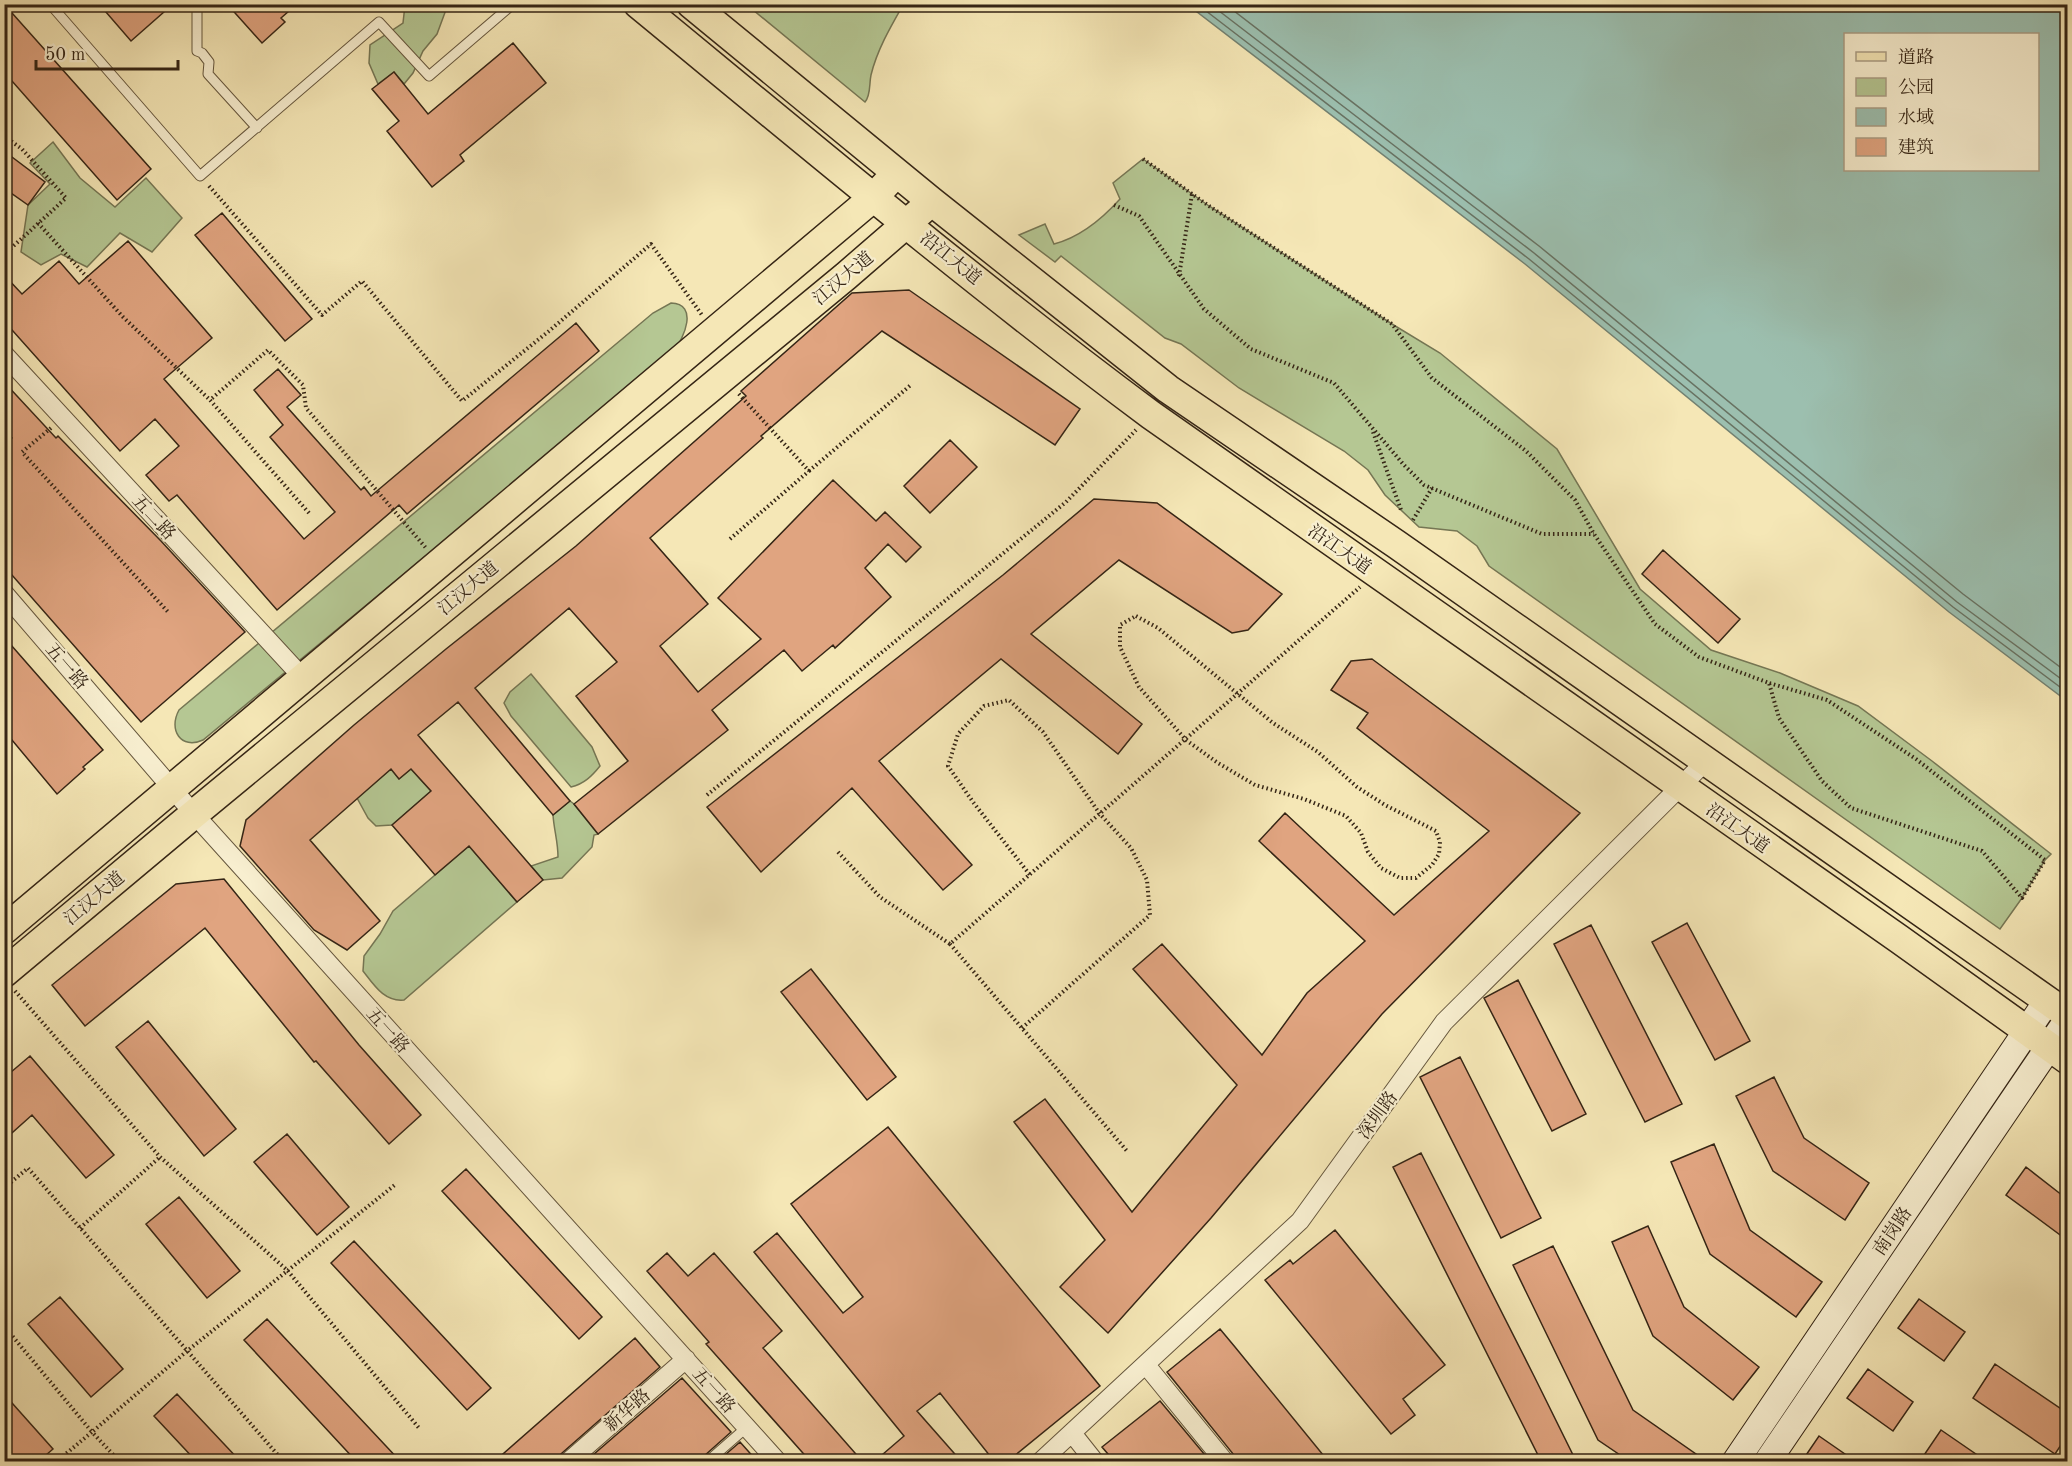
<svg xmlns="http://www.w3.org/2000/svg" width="2072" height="1466" font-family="'Old Standard TT','Noto Serif SC',serif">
<rect width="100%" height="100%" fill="#f5e7b6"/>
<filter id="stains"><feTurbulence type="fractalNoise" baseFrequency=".00333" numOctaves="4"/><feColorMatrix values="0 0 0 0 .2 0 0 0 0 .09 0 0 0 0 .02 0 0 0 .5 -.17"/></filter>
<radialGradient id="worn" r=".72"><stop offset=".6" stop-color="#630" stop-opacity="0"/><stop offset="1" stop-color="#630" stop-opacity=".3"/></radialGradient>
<path fill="#b5c793" stroke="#757654" stroke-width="1.5" d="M 405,5 L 445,5 L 447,7 L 437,34 L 423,51 L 413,73 L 404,84 L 394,72 L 378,84 L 369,63 L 370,45 L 403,23 Z
M 747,5 L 903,5 C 891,26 877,50 871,75 C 869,84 871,95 865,102 Z
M 53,142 L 80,178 L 115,207 L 146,178 L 182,218 L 152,252 L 120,233 L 87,267 L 61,254 L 41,265 L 21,252 L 28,205 L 50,184 L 30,163 Z
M 1143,159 L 1209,206 L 1392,324 L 1440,353 L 1557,449 L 1640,589 L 1711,650 L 1780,673 L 1858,706 L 1932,761 L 2051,854 L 2045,860 L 2022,898 L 2000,929 L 1489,566 L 1477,546 L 1457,531 L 1419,527 L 1385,495 L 1368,470 L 1344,451 L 1239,388 L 1181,344 L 1165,338 L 1061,256 L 1055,262 L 1019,235 L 1045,224 L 1054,244 C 1081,237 1102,219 1120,199 L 1113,183 Z
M 671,303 C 699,304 684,338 674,351 L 203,740 C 181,750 168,730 179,710 L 653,313 Z
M 531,674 L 592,747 L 600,766 C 592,776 584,784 571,787 L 511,716 L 504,703 L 510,692 Z
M 391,769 L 399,779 L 411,769 L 431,791 L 392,825 L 376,826 L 368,818 L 357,798 Z
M 570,801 L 574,804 L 598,834 L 594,835 L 592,847 L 562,878 L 543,880 L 531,866 L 558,857 C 558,842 554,830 553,815 Z
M 469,846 L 517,902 L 404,1000 C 384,1002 374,985 363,971 L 364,956 L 380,934 L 393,911 Z"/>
<path fill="#9cbfaf" stroke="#738171" stroke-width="1.5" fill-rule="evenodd" d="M 1188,5 L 2067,5 L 2067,701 L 1949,612 L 1525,264 ZM 1846,34 L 2038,34 L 2038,170 L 1846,170 Z"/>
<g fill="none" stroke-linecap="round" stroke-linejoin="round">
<path stroke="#687262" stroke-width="1.5" d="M 1197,4 L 1529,259 L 1953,607 L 2068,693
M 1210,4 L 1534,253 L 1957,602 L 2068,684
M 1225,4 L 1539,246 L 1963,594 L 2068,673"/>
</g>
<path fill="#e0a480" stroke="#352515" stroke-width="1.5" d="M 4,4 L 151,169 L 117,200 L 4,72 Z
M 99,4 L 173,4 L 131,41 Z
M 227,4 L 297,4 L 281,18 L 285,22 L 262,43 Z
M 513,43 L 546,83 L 460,155 L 464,161 L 432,187 L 387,131 L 399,121 L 372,89 L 394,72 L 428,114 Z
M 4,151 L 45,182 L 28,205 L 4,188 Z
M 222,213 L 312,319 L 285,341 L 195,235 Z
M 128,241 L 212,338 L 164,379 L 304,539 L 335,512 L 270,437 L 283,425 L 254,390 L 278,369 L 301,395 L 287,407 L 361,490 L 364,487 L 371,496 L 576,323 L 599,351 L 407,514 L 399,505 L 277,610 L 177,495 L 169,501 L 146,475 L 179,446 L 155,419 L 120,451 L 4,321 L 4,275 L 22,294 L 59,261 L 79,284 Z
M 909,290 L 1080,409 L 1055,445 L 882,331 L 761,436 L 763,438 L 650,538 L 708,604 L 660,646 L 698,692 L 761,639 L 718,598 L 833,480 L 876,521 L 885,512 L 921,547 L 906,562 L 888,544 L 865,568 L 891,597 L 835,648 L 833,645 L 802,671 L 784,650 L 712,710 L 728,730 L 598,834 L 574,804 L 628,761 L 576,696 L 617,662 L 569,608 L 475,688 L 570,801 L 553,815 L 458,702 L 418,735 L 543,880 L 517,902 L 469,846 L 435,875 L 392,825 L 431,791 L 411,769 L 399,779 L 391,769 L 310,840 L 380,921 L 347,950 L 314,930 L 240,846 L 246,820 L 354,725 L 446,649 L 576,546 L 746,396 L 741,391 L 852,293 Z
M 4,382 L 56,438 L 58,436 L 161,541 L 245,632 L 141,722 L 4,566 L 4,444 L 12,438 L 4,430 Z
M 950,440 L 977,467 L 930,513 L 904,486 Z
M 1094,499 L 1157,503 L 1282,594 L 1248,630 L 1232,633 L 1119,560 L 1031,634 L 1142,724 L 1118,754 L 1001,659 L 879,761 L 972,865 L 943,890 L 852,788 L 761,872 L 707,807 L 1003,575 Z
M 1663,550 L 1740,619 L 1718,643 L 1642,574 Z
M 4,637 L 103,750 L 83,767 L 85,769 L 57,794 L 12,740 L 4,746 Z
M 1372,659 L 1580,813 L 1382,1014 L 1211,1218 L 1108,1333 L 1060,1287 L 1105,1240 L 1014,1122 L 1045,1099 L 1132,1212 L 1237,1085 L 1133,969 L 1162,944 L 1262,1055 L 1307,993 L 1365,941 L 1259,841 L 1285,813 L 1394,915 L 1489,831 L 1357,728 L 1368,713 L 1331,690 L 1351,661 Z
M 224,879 L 359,1045 L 421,1115 L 389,1144 L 316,1061 L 314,1062 L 205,928 L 85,1026 L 52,985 L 176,884 Z
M 1687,923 L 1750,1041 L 1715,1060 L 1652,942 Z
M 1591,925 L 1682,1104 L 1645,1122 L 1554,944 Z
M 811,969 L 896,1077 L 867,1100 L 781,992 Z
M 1518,980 L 1586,1114 L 1552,1131 L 1484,998 Z
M 148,1021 L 236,1129 L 204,1156 L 116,1047 Z
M 30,1056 L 114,1155 L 86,1178 L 32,1115 L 4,1140 L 4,1078 Z
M 1460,1057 L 1541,1218 L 1501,1238 L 1420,1077 Z
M 1774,1077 L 1804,1138 L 1869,1183 L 1845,1220 L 1773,1171 L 1736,1096 Z
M 888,1127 L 1100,1386 L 1008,1461 L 994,1461 L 940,1393 L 917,1411 L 961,1461 L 875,1461 L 904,1436 L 754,1252 L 777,1233 L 843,1313 L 863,1297 L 791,1204 Z
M 287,1134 L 349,1207 L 317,1235 L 254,1162 Z
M 1714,1144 L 1750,1230 L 1822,1282 L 1796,1317 L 1710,1254 L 1671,1162 Z
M 1421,1153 L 1534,1376 L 1576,1461 L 1541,1461 L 1393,1167 Z
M 2026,1167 L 2067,1199 L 2067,1240 L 2006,1195 Z
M 466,1169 L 602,1317 L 579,1339 L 442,1191 Z
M 179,1197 L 240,1271 L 207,1298 L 146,1224 Z
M 1648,1226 L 1684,1307 L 1759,1367 L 1733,1400 L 1653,1336 L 1612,1242 Z
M 1335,1230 L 1445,1365 L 1403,1399 L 1415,1415 L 1391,1434 L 1265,1280 L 1290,1260 L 1293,1264 Z
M 354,1241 L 491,1388 L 467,1410 L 331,1263 Z
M 1553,1246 L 1633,1410 L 1706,1461 L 1629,1461 L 1598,1440 L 1513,1265 Z
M 667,1253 L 688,1276 L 714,1253 L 782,1331 L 763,1348 L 862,1461 L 810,1461 L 706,1344 L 709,1342 L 647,1271 Z
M 60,1297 L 123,1369 L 91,1397 L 28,1324 Z
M 1919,1299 L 1965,1332 L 1944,1361 L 1898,1328 Z
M 267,1319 L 400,1461 L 356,1461 L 244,1340 Z
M 1220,1329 L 1235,1347 L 1328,1461 L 1236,1461 L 1234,1455 L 1167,1372 Z
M 635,1338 L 660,1367 L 561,1454 L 557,1461 L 495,1461 Z
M 1995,1364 L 2067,1413 L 2067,1436 L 2055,1454 L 1973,1398 Z
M 1868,1369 L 1913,1402 L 1893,1431 L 1847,1398 Z
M 682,1378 L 731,1432 L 703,1457 L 700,1461 L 586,1461 Z
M 4,1394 L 53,1449 L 39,1461 L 4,1461 Z
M 177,1394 L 240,1461 L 196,1461 L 154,1416 Z
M 1160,1401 L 1210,1461 L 1114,1461 L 1102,1447 Z
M 1941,1430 L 1986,1461 L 1920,1461 Z
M 1819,1436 L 1855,1461 L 1802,1461 Z
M 740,1442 L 757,1461 L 718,1461 Z"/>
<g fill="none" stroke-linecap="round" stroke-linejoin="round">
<defs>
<path id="lane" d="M 50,4 L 200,176 L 379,22 L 429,76 L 513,4
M 197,4 L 197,51 L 202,53 L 209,62 L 208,74 L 257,128
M 707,1462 L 747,1427"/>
<path id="street" d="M 4,354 L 304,679
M 4,593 L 194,814 L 778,1462
M 1146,1365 L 1225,1462
M 1072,1433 L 1095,1462
M 568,1462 L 686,1359
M 1040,1462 L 1300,1221 L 1444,1022 L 1706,761"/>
<path id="secondary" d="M 1735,1462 L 2047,1001
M 1767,1462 L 2068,1019"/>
<path id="primary" d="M 638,4 C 807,143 975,284 1151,415 L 1899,939 L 2068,1060
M 691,4 L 931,201 L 1168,389 L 1396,544 L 2068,1015
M 4,930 L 874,197 L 887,183
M 4,973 L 194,814 L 846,276 L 921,211"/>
</defs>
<use href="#lane" stroke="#65563d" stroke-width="11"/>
<use href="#street" stroke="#65563d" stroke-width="20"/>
<use href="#secondary" stroke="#352515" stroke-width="28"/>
<use href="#primary" stroke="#352515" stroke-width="31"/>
<path stroke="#352515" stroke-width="4" stroke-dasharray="1.5 3" stroke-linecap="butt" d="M 4,136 L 22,149 L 66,198 L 8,251 L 4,248
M 1143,159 L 1209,206 L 1392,324 L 1432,378 L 1526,451 L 1575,500 L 1594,534 L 1655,624 L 1699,657 L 1769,683 L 1779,718 L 1822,781 L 1851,808 L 1982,851 L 2022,898 L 2045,860 L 1916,759 L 1827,700 L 1769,683
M 209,186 L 322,315 L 362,281 L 462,401 L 549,331 L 651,244 L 702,315
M 1114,205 L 1139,216 L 1204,309 L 1251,349 L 1334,383 L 1404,465 L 1424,485 L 1542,534 L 1594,534
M 38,223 L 123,317 L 210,400
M 1179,276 L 1192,194
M 51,428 L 22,452 L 169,613
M 1373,432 L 1401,510
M 809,471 L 912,384
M 309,513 L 210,400 L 268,350 L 303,385 L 306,408 L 426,548
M 1413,520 L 1432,488
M 730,539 L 809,471 L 738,393
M 1136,616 L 1158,628 L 1273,723 L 1318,752 L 1357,787 L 1385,805 L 1436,831 L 1440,842 L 1439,854 L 1432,865 L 1416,878 L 1400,878 L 1381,868 L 1368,852 L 1361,833 L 1346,816 L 1304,799 L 1255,785 L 1218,763 L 1186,740 L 1139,687 L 1120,647 L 1120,625 Z
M 707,795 L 1066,502 L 1136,430
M 838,852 L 880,897 L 950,944 L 1360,587
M 950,944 L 1127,1151
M 15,991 L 160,1157 L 287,1270 L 419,1428
M 1022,1028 L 1150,915 L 1147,880 L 1131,848 L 1100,814 L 1043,732 L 1009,700 L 984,706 L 958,734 L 948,766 L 973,802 L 1030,875
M 4,1188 L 28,1168 L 284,1462
M 80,1228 L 160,1157
M 4,1326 L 92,1432 L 187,1351 L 396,1184
M 56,1462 L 92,1432 L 120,1462"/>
<use href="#lane" stroke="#f8efd0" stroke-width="9"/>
<use href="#street" stroke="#f8efd0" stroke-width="18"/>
<use href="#secondary" stroke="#f8efd0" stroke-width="26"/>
<use href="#primary" stroke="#f5e7b6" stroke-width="28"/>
</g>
<g text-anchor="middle" stroke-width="4.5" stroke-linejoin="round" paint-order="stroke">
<g font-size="18" fill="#352515" stroke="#f8efd0">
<text transform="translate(951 258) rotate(39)" y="6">沿江大道</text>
<text transform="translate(843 278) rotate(-40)" y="6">江汉大道</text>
<text transform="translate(154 517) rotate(47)" y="6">五二路</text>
<text transform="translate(1340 549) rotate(35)" y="6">沿江大道</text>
<text transform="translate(468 588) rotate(-40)" y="6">江汉大道</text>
<text transform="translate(67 666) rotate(49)" y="6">五一路</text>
<text transform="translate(1738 828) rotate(35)" y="6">沿江大道</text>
<text transform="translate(94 898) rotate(-40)" y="6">江汉大道</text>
<text transform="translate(388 1030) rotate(48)" y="6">五一路</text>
<text transform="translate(1377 1115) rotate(-54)" y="6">深圳路</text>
<text transform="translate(1892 1231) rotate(-56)" y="6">南岗路</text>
<text transform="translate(714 1390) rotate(48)" y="6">五一路</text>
<text transform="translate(627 1410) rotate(-41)" y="6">新华路</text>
</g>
</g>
<rect width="2072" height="1466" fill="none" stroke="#f5e7b6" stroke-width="24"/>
<rect x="6" y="6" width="2060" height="1454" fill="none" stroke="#352515" stroke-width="3"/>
<rect x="12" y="12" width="2048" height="1442" fill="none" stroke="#352515" stroke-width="1.5"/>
<rect x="1844" y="33" width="195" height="138" fill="#f8efd0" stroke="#aa9e85" stroke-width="1.5"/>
<rect x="1856" y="52" width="30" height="9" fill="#f5e7b6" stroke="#aa9e85" stroke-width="1.5"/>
<text x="1898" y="63" font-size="18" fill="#352515">道路</text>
<rect x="1856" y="78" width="30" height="18" fill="#b5c793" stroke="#aa9e85" stroke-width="1.5"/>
<text x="1898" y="93" font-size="18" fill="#352515">公园</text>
<rect x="1856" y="108" width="30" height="18" fill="#9cbfaf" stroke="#aa9e85" stroke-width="1.5"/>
<text x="1898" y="123" font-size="18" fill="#352515">水域</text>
<rect x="1856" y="138" width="30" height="18" fill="#e0a480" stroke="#aa9e85" stroke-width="1.5"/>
<text x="1898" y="153" font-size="18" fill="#352515">建筑</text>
<path d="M36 60v9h142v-9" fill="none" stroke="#352515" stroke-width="3"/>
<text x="45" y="60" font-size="18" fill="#352515" stroke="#f8efd0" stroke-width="4.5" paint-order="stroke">50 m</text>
<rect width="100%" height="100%" filter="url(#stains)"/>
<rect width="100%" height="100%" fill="url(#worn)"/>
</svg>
